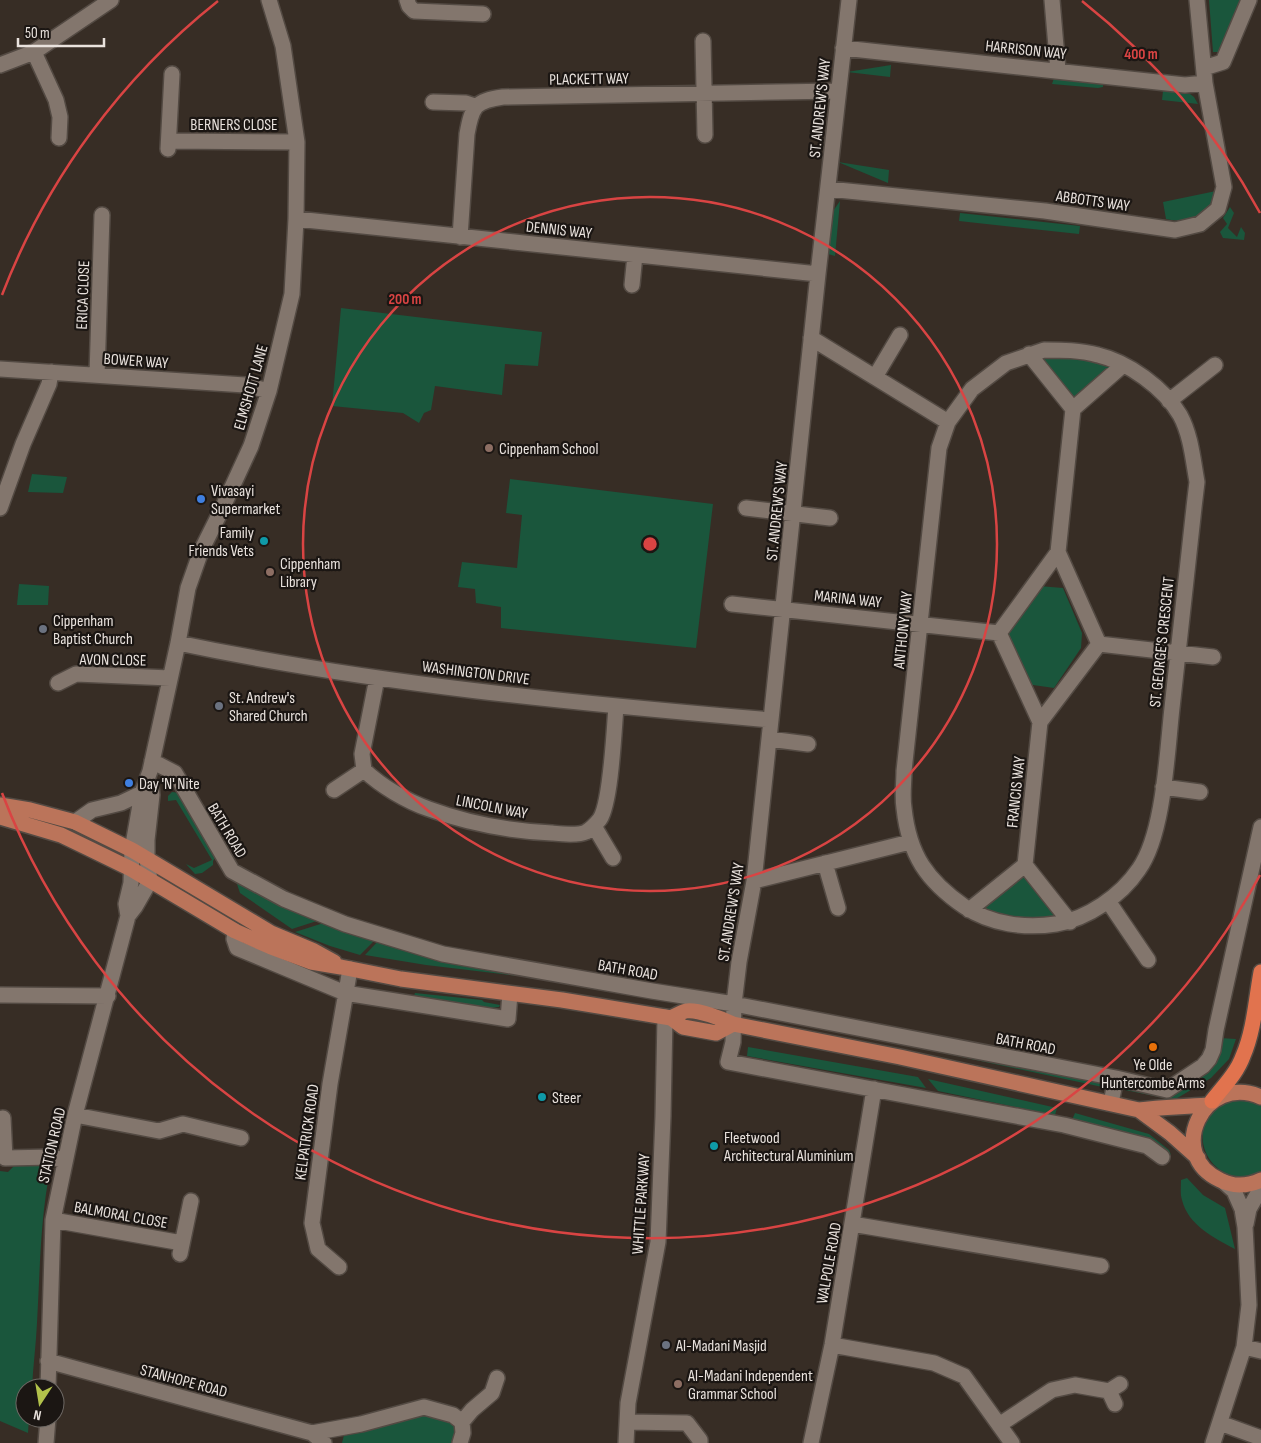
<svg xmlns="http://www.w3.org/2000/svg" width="1261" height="1443" font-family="'Sofia Sans Condensed',sans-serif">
<rect width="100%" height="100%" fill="#372d25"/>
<path fill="#1a563c" d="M 1209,0 L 1243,0 L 1221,52 L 1213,52 Z
M 891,65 L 890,77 L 847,72 Z
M 1055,75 L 1103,79 L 1103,87 L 1098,88 L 1052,84 Z
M 1163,91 L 1190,94 L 1194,97 L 1198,104 L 1162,100 Z
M 838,162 L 889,170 L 888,183 Z
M 1216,191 C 1214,196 1214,203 1211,207 C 1200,222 1182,222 1166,219 L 1163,202 Z
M 840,201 L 835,256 L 828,254 L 833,211 Z
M 1230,207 L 1234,213 L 1228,228 L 1237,237 L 1241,227 L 1245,233 L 1244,240 L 1223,238 L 1220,232 L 1227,224 L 1223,218 Z
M 960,213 L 1080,226 L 1079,234 L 959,221 Z
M 341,308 L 542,332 L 538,366 L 505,364 L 502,395 L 435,386 L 431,410 L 424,413 L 419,423 L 403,413 L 332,406 Z
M 1040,356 L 1088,356 L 1111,366 L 1073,399 Z
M 32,474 L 67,477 L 63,493 L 28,492 Z
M 510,479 L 713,504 L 696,648 L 501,628 L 501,607 L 476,603 L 475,589 L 458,587 L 462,562 L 517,568 L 522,515 L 506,513 Z
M 19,584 L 49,586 L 48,605 L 17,605 Z
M 1039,586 L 1063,588 L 1082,633 L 1081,648 L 1054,688 L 1026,684 L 1007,641 L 1009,625 Z
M 172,792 L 180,793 L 218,854 L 213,861 L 213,865 L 202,873 L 195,874 L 186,864 L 194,868 L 212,860 L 176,800 L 168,801 L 168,796 Z
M 1021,871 L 1056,915 L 1053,918 C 1029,920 1007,918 983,911 L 982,900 Z
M 234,875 L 323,919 L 292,929 L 240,893 Z
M 330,921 L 377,938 L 360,955 L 330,946 L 295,932 Z
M 380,939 L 383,944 L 478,965 L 593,985 L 426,965 L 365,955 Z
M 415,993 L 482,1000 L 484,1002 L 500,1005 L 499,1007 L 490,1008 L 414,996 Z
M 1220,1038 L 1236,1039 L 1229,1059 L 1211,1078 L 1174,1100 L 1125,1090 L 1131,1087 L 1167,1095 Z
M 913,1043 L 1105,1081 L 1107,1088 L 934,1051 Z
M 748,1047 L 918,1077 L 926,1088 L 747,1056 Z
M 928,1079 L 1057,1108 L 1055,1115 L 938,1091 Z
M 1236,1098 L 1261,1103 L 1261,1171 C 1211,1197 1172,1119 1236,1098 Z
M 1075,1113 L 1149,1134 L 1169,1150 L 1171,1155 L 1148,1141 L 1072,1120 Z
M 16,1164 L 45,1164 L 50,1170 C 40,1221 40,1272 37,1323 C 36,1345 33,1366 32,1388 L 25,1388 L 25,1418 L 29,1418 L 28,1433 L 0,1421 L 0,1171 L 8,1172 Z
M 1187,1178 L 1203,1195 L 1225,1208 L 1235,1249 C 1214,1238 1188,1225 1182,1200 C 1180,1194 1181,1186 1181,1180 Z
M 426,1411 L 452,1419 L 456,1431 L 453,1443 L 342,1443 L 345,1431 Z"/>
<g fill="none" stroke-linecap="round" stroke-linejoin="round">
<defs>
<path id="minor" d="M 407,0 L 409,6 L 414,11 L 483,14
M 849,0 L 818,274 L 754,881 L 739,962 L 734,1004 L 733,1042 L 728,1062 L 1064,1125 L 1147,1146 L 1162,1157
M 1052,0 L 1058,70
M 703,41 L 705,135
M 843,48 L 1185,85 L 1205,83
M 34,52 L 56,100 L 60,117 L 59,138
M 0,65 L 34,52 L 111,0
M 1204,68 L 1223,62 L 1249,0
M 433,102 L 466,103 L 475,106
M 170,141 L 297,142
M 168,149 L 172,74
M 828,189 L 1045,211 L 1175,230 L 1200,224 L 1218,209 L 1224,187 L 1205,83 L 1197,0
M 296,219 L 818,274
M 460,237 L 467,134 C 472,106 475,101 503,97 L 838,91
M 632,285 L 635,255
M 811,338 L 948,422
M 1044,350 C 1062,350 1080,350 1098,355 C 1128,362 1164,388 1180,415 C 1191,435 1193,460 1197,482 C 1188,557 1180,632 1172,708 C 1167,752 1164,834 1139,869 C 1121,896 1087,919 1056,924 C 1025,929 991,924 965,907 C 927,881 909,855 904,808 C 902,796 904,783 904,771 L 939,448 L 948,422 L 972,389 L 1006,363 Z
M 1029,354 L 1073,409
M 0,369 L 245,385 L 269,391
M 97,375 L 102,215
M 875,377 L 900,335
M 1169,401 L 1215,365
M 1073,409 L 1123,365
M 0,508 L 23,444 L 49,384 L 51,372
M 746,508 L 830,518
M 1058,552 L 1099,644 L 1040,722 L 999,633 Z
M 1058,552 L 1073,409
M 732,604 L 999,633
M 178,643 C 373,684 573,703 771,720
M 1099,644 L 1213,657
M 377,678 L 362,754 L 364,770 C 381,786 406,801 429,809 C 470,824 508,831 552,833 C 561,834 577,836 586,832 C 591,829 596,824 600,819 C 611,802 614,730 616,707
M 58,683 L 76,674 L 170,678
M 769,739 L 808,744
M 152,761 L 175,773 L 232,871 L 284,899 L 345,924 L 443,954 L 652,991 L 734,1004 L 1116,1078 L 1167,1090 L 1203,1066 L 1209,1059 L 1213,1050 L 1216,1030 L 1261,827
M 1163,787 L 1200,792
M 334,790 L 364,770
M 75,822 L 92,810 L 121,803 L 142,793
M 594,826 L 613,858
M 825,863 L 838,908
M 1025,865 L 1040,722
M 1025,865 L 1070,922
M 754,881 L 910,842
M 1108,901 L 1148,960
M 969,910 L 1025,865
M 128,916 L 135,907 L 150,881 L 147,859 L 147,840 L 152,795 L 151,785
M 235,931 L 234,939 L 237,948 L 345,993 L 508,1019 L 510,994
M 0,995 L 108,996
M 1111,1103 L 1116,1078
M 75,1115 L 159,1131 L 183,1124 L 241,1138
M 3,1118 L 5,1158 L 52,1157 L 65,1161
M 53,1220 L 182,1243
M 852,1224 L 1101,1266
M 1246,1224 L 1249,1209 L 1261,1188
M 180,1254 L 191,1201
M 339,1267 L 318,1249 L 312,1223 L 330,1084 L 350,969
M 832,1345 L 934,1363 L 964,1376 L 1012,1443
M 1244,1347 L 1261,1351
M 48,1361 L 312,1433 L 324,1443
M 48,1388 L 53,1220 L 75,1115 L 128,916 L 126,904 L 131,883 L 132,850 L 137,822 L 142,793 L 150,771 L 178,643 L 188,588 L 201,551 L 222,509 L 251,446 L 269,391 L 292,294 L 296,219 L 297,142 L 283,46 L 269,0
M 1115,1404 L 1109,1391 L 1120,1384
M 462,1422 L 472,1410 L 492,1393 L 497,1378
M 628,1422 L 687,1423 L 700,1440 L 700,1443
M 1220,1423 L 1261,1438
M 999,1425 L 1052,1390 L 1075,1385 L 1109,1391
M 312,1433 L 361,1424 L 424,1407 L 453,1415 L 462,1422 L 463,1433 L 460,1443
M 46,1443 L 48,1418
M 626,1443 L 628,1403 L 658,1242 L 663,1116 L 665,1017
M 811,1443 L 832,1345 L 874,1089
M 1213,1443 L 1244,1347 L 1249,1305 L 1245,1227 L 1242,1209 L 1234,1191 L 1224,1182"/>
<path id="major" d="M 0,805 L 30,810 L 75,822 L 132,850 L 271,933 L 314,951 L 334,962
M 0,817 L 61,835 L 90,849 L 131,869 L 235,931 L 271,947 L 311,962 L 341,967 L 401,979 L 562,1000 L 665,1017 L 671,1018 L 683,1027 L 716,1033 L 733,1024
M 671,1018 C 675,1016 681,1012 686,1011 C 697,1009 723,1019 733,1024 L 900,1057 L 1139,1110 L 1170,1133 L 1198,1158
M 1261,1097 C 1203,1072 1165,1155 1220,1180 C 1233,1187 1248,1186 1261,1180
M 1139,1110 C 1162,1107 1185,1107 1207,1105"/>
<path id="highway" d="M 1212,1101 C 1223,1087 1237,1073 1243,1056 C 1254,1031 1256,999 1261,972"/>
</defs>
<use href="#minor" stroke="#534a43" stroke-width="18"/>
<use href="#major" stroke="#534a43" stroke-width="18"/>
<use href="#highway" stroke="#534a43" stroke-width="18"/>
<use href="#minor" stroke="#83766d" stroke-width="15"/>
<use href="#major" stroke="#bb745a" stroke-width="15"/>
<use href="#highway" stroke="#e1734e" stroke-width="15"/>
</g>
<g fill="none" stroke="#d94443" stroke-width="2.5">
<circle cx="650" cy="544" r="347"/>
<path d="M1260 875A694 694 0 0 1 2 793M2 295A694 694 0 0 1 218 1M1082 1A694 694 0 0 1 1260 213"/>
</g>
<g fill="#8d6e63" stroke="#1b1613" stroke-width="2">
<circle cx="489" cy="448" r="5"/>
<circle cx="270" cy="572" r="5"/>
<circle cx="678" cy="1384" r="5"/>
</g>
<g fill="#3f7fe0" stroke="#1b1613" stroke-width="2">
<circle cx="201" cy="499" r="5"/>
<circle cx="129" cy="783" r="5"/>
</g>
<g fill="#0f9aa8" stroke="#1b1613" stroke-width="2">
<circle cx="264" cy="541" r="5"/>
<circle cx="542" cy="1097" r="5"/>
<circle cx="714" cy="1146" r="5"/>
</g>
<g fill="#6b7280" stroke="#1b1613" stroke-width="2">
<circle cx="43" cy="629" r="5"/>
<circle cx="219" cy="706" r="5"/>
<circle cx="666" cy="1345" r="5"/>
</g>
<circle fill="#e8710a" stroke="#1b1613" stroke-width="2" cx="1153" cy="1047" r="5"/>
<g text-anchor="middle" stroke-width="4.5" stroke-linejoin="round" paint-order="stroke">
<g font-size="16" fill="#e9e2dd" stroke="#1b1613">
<text transform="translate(1026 49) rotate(6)" y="6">HARRISON WAY</text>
<text transform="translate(589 78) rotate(-1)" y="6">PLACKETT WAY</text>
<text transform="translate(819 108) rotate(-84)" y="6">ST. ANDREW'S WAY</text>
<text x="234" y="130">BERNERS CLOSE</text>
<text transform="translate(1093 200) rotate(8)" y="6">ABBOTTS WAY</text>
<text transform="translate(559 229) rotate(6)" y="6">DENNIS WAY</text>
<text transform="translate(82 295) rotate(-88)" y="6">ERICA CLOSE</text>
<text transform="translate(136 360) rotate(4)" y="6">BOWER WAY</text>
<text transform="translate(250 387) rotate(-74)" y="6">ELMSHOTT LANE</text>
<text transform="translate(776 511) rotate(-84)" y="6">ST. ANDREW'S WAY</text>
<text transform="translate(848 598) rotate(6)" y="6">MARINA WAY</text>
<text transform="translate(902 630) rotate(-84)" y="6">ANTHONY WAY</text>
<text transform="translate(1161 642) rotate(-84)" y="6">ST. GEORGE'S CRESCENT</text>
<text transform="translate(113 659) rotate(1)" y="6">AVON CLOSE</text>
<text transform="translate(476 672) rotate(7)" y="6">WASHINGTON DRIVE</text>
<text transform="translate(1015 792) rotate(-84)" y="6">FRANCIS WAY</text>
<text transform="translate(492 806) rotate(11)" y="6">LINCOLN WAY</text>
<text transform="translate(228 830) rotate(59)" y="6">BATH ROAD</text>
<text transform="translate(730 912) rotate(-81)" y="6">ST. ANDREW'S WAY</text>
<text transform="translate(628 969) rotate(10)" y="6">BATH ROAD</text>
<text transform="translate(1026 1043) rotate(11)" y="6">BATH ROAD</text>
<text transform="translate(306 1132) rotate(-82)" y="6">KELPATRICK ROAD</text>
<text transform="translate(51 1145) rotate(-77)" y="6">STATION ROAD</text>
<text transform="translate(640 1204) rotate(-86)" y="6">WHITTLE PARKWAY</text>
<text transform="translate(121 1214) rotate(10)" y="6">BALMORAL CLOSE</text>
<text transform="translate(828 1263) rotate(-80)" y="6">WALPOLE ROAD</text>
<text transform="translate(184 1380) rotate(15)" y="6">STANHOPE ROAD</text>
</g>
<g font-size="16" fill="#e9e2dd" stroke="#1b1613" text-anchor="start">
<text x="499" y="454">Cippenham School</text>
<text x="211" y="496">Vivasayi<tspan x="211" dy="18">Supermarket</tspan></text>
<text x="254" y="538" text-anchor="end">Family<tspan x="254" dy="18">Friends Vets</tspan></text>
<text x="280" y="569">Cippenham<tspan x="280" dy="18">Library</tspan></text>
<text x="53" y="626">Cippenham<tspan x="53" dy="18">Baptist Church</tspan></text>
<text x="229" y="703">St. Andrew's<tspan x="229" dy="18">Shared Church</tspan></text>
<text x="139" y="789">Day 'N' Nite</text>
<text x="1153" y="1070" text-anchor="middle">Ye Olde<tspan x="1153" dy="18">Huntercombe Arms</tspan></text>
<text x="552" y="1103">Steer</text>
<text x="724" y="1143">Fleetwood<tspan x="724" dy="18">Architectural Aluminium</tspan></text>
<text x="676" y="1351">Al-Madani Masjid</text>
<text x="688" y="1381">Al-Madani Independent<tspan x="688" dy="18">Grammar School</tspan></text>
</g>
</g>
<circle cx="650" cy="544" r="8" fill="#d94443" stroke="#1b1613" stroke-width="2.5"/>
<g font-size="15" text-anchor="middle" font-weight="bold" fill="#d94443" stroke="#1b1613" stroke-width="4.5" stroke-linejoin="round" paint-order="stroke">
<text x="1141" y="59">400 m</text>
<text x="405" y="304">200 m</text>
</g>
<g transform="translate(40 1403) rotate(192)"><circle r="24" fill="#1b1613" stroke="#6d6864"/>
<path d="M0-4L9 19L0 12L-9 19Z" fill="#b3c24b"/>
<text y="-8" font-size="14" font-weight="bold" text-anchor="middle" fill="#e9e2dd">N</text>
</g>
<path d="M18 38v8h86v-8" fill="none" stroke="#e9e2dd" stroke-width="2.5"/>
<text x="25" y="38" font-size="15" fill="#e9e2dd" stroke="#1b1613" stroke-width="4" paint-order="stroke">50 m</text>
</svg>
